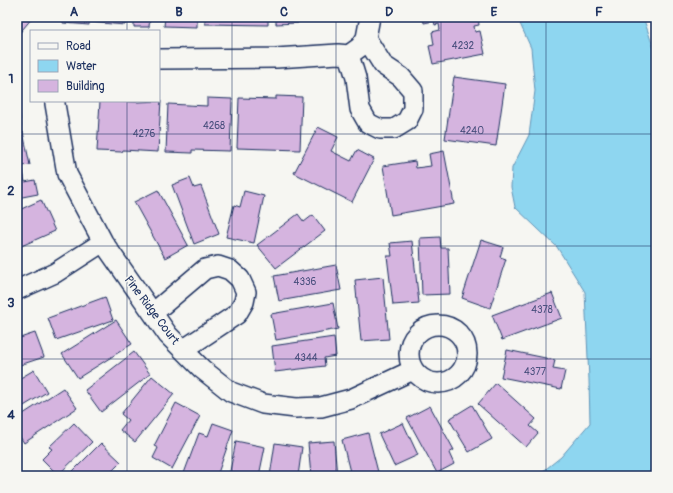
<svg xmlns="http://www.w3.org/2000/svg" width="673" height="493" font-family="Pangolin,sans-serif">
<rect width="100%" height="100%" fill="#f6f6f2"/>
<filter id="ink" filterUnits="userSpaceOnUse"><feTurbulence type="fractalNoise" baseFrequency=".025" numOctaves="2"/><feDisplacementMap in="SourceGraphic" scale="8" xChannelSelector="R" yChannelSelector="G"/><feConvolveMatrix kernelMatrix="1 2 1 2 8 2 1 2 1" color-interpolation-filters="sRGB"/></filter>
<g filter="url(#ink)">
<path fill="#8ed6f0" stroke="#6093b6" d="M 517,17 L 643,17 L 656,55 L 656,464 L 646,476 L 537,476 L 561,457 L 590,423 L 589,380 L 585,292 L 557,247 L 515,207 L 511,187 L 512,168 L 529,135 L 535,91 L 531,48 Z"/>
<path fill="#d5b4df" stroke="#1b2f5e" d="M 17,17 L 33,17 L 17,36 Z
M 63,17 L 126,17 L 125,25 L 89,22 L 89,25 L 63,23 Z
M 134,17 L 150,17 L 149,27 L 134,27 Z
M 165,17 L 197,17 L 197,27 L 164,26 Z
M 205,17 L 268,17 L 268,25 L 205,24 Z
M 276,17 L 327,17 L 327,19 L 298,21 L 298,23 L 276,24 Z
M 423,17 L 478,17 L 479,25 L 474,26 L 475,32 L 480,31 L 485,54 L 433,64 L 429,46 L 434,45 L 432,32 L 440,30 L 439,24 L 435,25 L 434,21 L 424,23 Z
M 454,77 L 505,84 L 496,146 L 445,139 Z
M 17,91 L 21,127 L 17,127 Z
M 276,96 L 302,97 L 300,150 L 237,148 L 239,98 L 276,99 Z
M 207,98 L 232,99 L 230,151 L 192,150 L 192,153 L 166,152 L 168,104 L 207,106 Z
M 159,100 L 161,100 L 158,152 L 123,150 L 122,152 L 97,151 L 100,101 L 138,102 L 159,101 Z
M 318,127 L 338,137 L 331,151 L 351,161 L 357,150 L 374,159 L 352,202 L 294,173 Z
M 23,132 L 30,165 L 22,166 L 25,182 L 35,180 L 38,194 L 17,198 L 17,134 Z
M 444,151 L 454,204 L 391,215 L 383,166 L 415,161 L 416,168 L 431,166 L 429,154 Z
M 190,178 L 194,188 L 201,186 L 219,234 L 194,244 L 172,185 Z
M 158,190 L 188,245 L 165,258 L 134,202 Z
M 244,191 L 264,196 L 254,243 L 226,237 L 234,205 L 240,207 Z
M 41,200 L 55,231 L 17,248 L 17,211 Z
M 298,214 L 304,222 L 313,215 L 325,231 L 276,268 L 257,245 Z
M 440,237 L 441,248 L 448,248 L 450,294 L 422,295 L 420,238 Z
M 481,240 L 503,247 L 500,257 L 506,259 L 490,308 L 462,298 Z
M 412,241 L 419,303 L 393,305 L 387,256 L 392,256 L 390,243 Z
M 336,265 L 341,290 L 279,301 L 274,276 Z
M 383,277 L 389,339 L 361,341 L 355,280 Z
M 552,293 L 562,318 L 502,340 L 492,315 Z
M 105,297 L 113,320 L 56,340 L 48,318 Z
M 333,303 L 338,329 L 276,340 L 271,314 Z
M 116,320 L 132,344 L 78,378 L 62,354 Z
M 35,333 L 44,357 L 17,366 L 17,339 Z
M 334,337 L 336,356 L 324,358 L 325,366 L 275,372 L 272,346 Z
M 507,350 L 555,360 L 553,369 L 565,371 L 561,389 L 501,377 Z
M 134,352 L 150,374 L 101,412 L 85,390 Z
M 34,370 L 47,392 L 17,410 L 17,380 Z
M 152,376 L 174,394 L 135,442 L 120,430 L 128,420 L 121,414 Z
M 496,383 L 536,419 L 530,426 L 538,433 L 526,447 L 478,404 Z
M 63,388 L 77,408 L 24,443 L 17,432 L 17,418 Z
M 176,403 L 200,416 L 172,469 L 153,458 L 158,448 L 154,446 Z
M 472,405 L 492,439 L 469,452 L 449,419 Z
M 430,406 L 454,450 L 449,453 L 454,464 L 437,473 L 407,418 Z
M 74,423 L 92,442 L 58,475 L 42,459 L 52,449 L 49,447 Z
M 213,423 L 233,430 L 217,476 L 183,476 L 199,433 L 208,436 Z
M 403,423 L 418,455 L 394,466 L 379,434 Z
M 368,433 L 379,476 L 351,476 L 342,440 Z
M 236,441 L 265,447 L 259,476 L 229,476 Z
M 334,441 L 337,476 L 311,476 L 308,443 Z
M 101,443 L 121,462 L 107,476 L 68,476 Z
M 275,443 L 302,447 L 298,476 L 270,476 Z"/>
<g fill="none" stroke-linecap="round" stroke-linejoin="round">
<defs>
<path id="minor" d="M 366,38 L 383,65 L 401,77 L 413,91 L 413,109 L 407,121 L 394,129 L 380,129 L 368,123 L 360,109 L 356,78 L 349,55 L 360,47 L 366,38 L 370,17
M 159,59 L 276,58 L 338,54 L 349,55
M 55,101 L 55,104 L 67,174 L 103,242 L 168,335 L 202,369 L 231,392 L 263,404 L 296,408 L 321,407 L 351,399 L 413,370
M 17,290 L 55,273 L 103,242
M 153,313 L 205,269 L 218,266 L 230,270 L 240,279 L 246,292 L 244,302 L 237,314 L 183,350
M409 354a29 29 0 1 1 58 0a29 29 0 1 1-58 0Z"/>
</defs>
<use href="#minor" stroke="#1b2f5e" stroke-width="22"/>
<use href="#minor" stroke="#f6f6f2" stroke-width="19"/>
</g>
</g>
<path fill="none" stroke="#1b2f5e" stroke-width="1" stroke-opacity="0.55" d="M 127,17 L 127,31M 232,17 L 232,476M 336,17 L 336,476M 441,17 L 441,476M 546,17 L 546,476M 127,101 L 127,476M 17,134 L 656,134M 17,246 L 656,246M 17,359 L 656,359"/>
<g text-anchor="middle" stroke-width="3" stroke-linejoin="round" paint-order="stroke">
<g font-size="10" fill="#4a507e">
<text x="463" y="49">4232</text>
<text x="214" y="129">4268</text>
<text x="472" y="134">4240</text>
<text x="144" y="137">4276</text>
<text x="305" y="285">4336</text>
<text x="542" y="313">4378</text>
<text x="306" y="361">4344</text>
<text x="535" y="375">4377</text>
</g>
<g font-size="12" fill="#1b2f5e" stroke="#f6f6f2">
<text transform="translate(152 310) rotate(53)" y="4">Pine Ridge Court</text>
</g>
</g>
<rect width="673" height="493" fill="none" stroke="#f6f6f2" stroke-width="44"/>
<rect x="30" y="30" width="130" height="72" fill="#f6f6f2" stroke="#9ea6b7"/>
<rect x="38" y="43" width="20" height="6" fill="#f6f6f2" stroke="#9ea6b7"/>
<text x="66" y="50" font-size="12" fill="#1b2f5e">Road</text>
<rect x="38" y="60" width="20" height="12" fill="#8ed6f0" stroke="#9ea6b7"/>
<text x="66" y="70" font-size="12" fill="#1b2f5e">Water</text>
<rect x="38" y="80" width="20" height="12" fill="#d5b4df" stroke="#9ea6b7"/>
<text x="66" y="90" font-size="12" fill="#1b2f5e">Building</text>
<rect x="22" y="22" width="629" height="449" fill="none" stroke="#1b2f5e" stroke-width="1.5"/>
<g font-size="13" text-anchor="middle" font-weight="bold" fill="#1b2f5e">
<text x="74" y="16">A</text>
<text x="179" y="16">B</text>
<text x="284" y="16">C</text>
<text x="389" y="16">D</text>
<text x="494" y="16">E</text>
<text x="599" y="16">F</text>
<text x="11" y="83">1</text>
<text x="11" y="195">2</text>
<text x="11" y="307">3</text>
<text x="11" y="419">4</text>
</g>
</svg>
